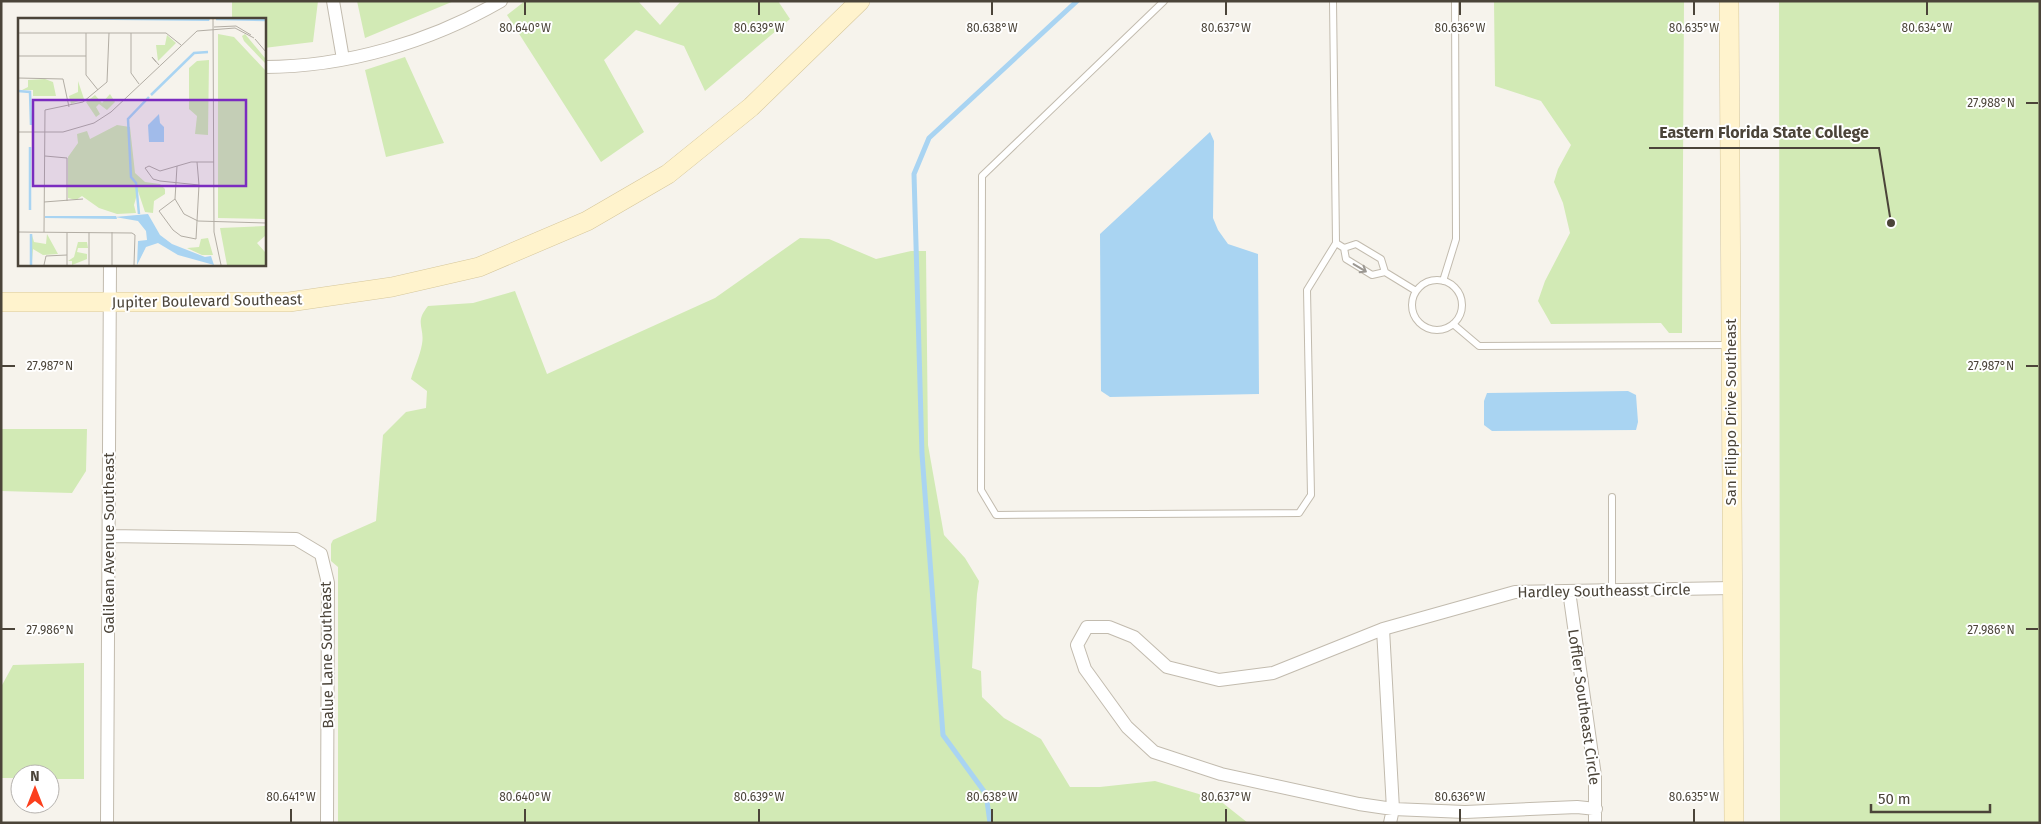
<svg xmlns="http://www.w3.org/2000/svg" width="2041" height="824" font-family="'Fira Sans',sans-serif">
<rect width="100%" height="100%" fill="#f6f3ec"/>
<path fill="#d2eab5" d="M 232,1 L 318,1 L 313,42 L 264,48 L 264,19 L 232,19 Z
M 357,1 L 454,1 L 365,38 Z
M 525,1 L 638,1 L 660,25 L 681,1 L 778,1 L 790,19 L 705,91 L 684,46 L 636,30 L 604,60 L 644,132 L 601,162 L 507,15 Z
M 1494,1 L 1684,1 L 1682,333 L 1669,333 L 1661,323 L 1551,324 L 1538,301 L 1545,281 L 1570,233 L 1563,203 L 1554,182 L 1558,169 L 1571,145 L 1541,101 L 1495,86 Z
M 1779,1 L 2040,1 L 2040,823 L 1780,823 Z
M 405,57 L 444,143 L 386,157 L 365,70 Z
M 800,238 L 829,239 L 876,259 L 911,251 L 926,251 L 928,445 L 944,535 L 965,558 L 979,581 L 977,594 L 972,668 L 981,671 L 982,697 L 1004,718 L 1041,739 L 1070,787 L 1100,787 L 1155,781 L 1219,800 L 1248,823 L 338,823 L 338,567 L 331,561 L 331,544 L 333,540 L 376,521 L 383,435 L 406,412 L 426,408 L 427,391 L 411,379 C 414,368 420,356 422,344 C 425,327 414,323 428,306 L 473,303 L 515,291 L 547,374 L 715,298 Z
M 1,429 L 87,429 L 86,471 L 72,493 L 1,491 Z
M 84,663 L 84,779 L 50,779 L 50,774 L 20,774 L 20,778 L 1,778 L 1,687 L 13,665 Z"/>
<path fill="#a9d4f2" d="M 1210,132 L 1214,141 L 1213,218 L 1218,230 L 1228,244 L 1258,254 L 1259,394 L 1110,397 L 1101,391 L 1100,234 Z
M 1628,391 L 1636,395 L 1638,422 L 1636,430 L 1492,431 L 1484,425 L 1484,401 L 1487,393 Z"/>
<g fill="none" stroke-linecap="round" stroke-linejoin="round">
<path stroke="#a9d4f2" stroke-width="5" d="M 990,823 L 986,794 L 943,735 L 922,454 L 914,174 L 929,138 L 1077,1"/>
<defs>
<path id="lane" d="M 1164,1 L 982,176 L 981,490 L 996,515 L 1299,513 L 1311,495 L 1307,290 L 1336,243 L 1333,1
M 1336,243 L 1344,248 L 1346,259 L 1372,275 L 1385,272
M 1344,248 L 1356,244 L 1381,259 L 1385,272 L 1416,291
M1412 305a25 25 0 1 1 50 0a25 25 0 1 1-50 0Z
M 1443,281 L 1456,239 L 1455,1
M 1453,324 L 1479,346 L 1730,345
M 1612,497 L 1612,590"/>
<path id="street" d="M 333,1 L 343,59
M 264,67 C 346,67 430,42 501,1
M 109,536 L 296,539 L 321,554 L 328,583 L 327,823
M 1569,591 L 1595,776 L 1595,823
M 1383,629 L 1393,809 L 1390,823
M 1596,809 L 1577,807 L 1465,812 L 1393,809 L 1359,804 L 1221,774 L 1154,752 L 1127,727 L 1085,669 L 1077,645 L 1087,627 L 1109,627 L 1134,637 L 1167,667 L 1219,680 L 1273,673 L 1383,629 L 1515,592 L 1732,588
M 107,823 L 110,264"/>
<path id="secondary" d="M 1729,1 L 1734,823
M 1,302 L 289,302 L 392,287 L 479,267 L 587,221 L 668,174 L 751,107 L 860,1"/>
</defs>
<use href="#lane" stroke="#c2bbae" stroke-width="8"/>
<use href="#street" stroke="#c2bbae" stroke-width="14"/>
<use href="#secondary" stroke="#d6c79b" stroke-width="20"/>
<use href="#lane" stroke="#fff" stroke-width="6"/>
<use href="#street" stroke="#fff" stroke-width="12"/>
<use href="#secondary" stroke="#fff3cd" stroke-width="19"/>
</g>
<defs><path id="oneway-shaft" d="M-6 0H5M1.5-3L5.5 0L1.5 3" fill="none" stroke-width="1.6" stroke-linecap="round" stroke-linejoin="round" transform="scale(1.25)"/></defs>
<use stroke="#9c9892" href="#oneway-shaft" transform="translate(1360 268) rotate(31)"/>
<path fill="none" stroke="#4b4439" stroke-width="2" d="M 525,2 L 525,15M 759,2 L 759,15M 992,2 L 992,15M 1226,2 L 1226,15M 1460,2 L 1460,15M 1694,2 L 1694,15M 1927,2 L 1927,15M 2026,103 L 2038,103M 2,366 L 15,366M 2026,366 L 2038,366M 2,629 L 15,629M 2026,629 L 2038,629M 291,809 L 291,822M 525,809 L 525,822M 759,809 L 759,822M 992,809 L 992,822M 1226,809 L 1226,822M 1460,809 L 1460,822M 1694,809 L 1694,822"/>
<g text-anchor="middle" stroke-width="4" stroke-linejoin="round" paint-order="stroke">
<g font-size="15" fill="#4b4439" stroke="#fff">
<text transform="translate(207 301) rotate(-1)" y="5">Jupiter Boulevard Southeast</text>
<text transform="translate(1731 412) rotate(-90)" y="5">San Filippo Drive Southeast</text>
<text transform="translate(109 543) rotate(-90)" y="5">Galilean Avenue Southeast</text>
<text transform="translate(1604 591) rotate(-1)" y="5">Hardley Southeasst Circle</text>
<text transform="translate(327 655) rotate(-91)" y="5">Balue Lane Southeast</text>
<text transform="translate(1584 707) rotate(82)" y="5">Loffler Southeast Circle</text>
</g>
</g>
<g transform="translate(18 18)">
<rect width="248" height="248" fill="#f6f3ec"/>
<path d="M 200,16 L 216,19 L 247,52 L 247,201 L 200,200 ZM 227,16 L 247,40 L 247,45 L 226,23 L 224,18 ZM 149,17 L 158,25 L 140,43 L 138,27 L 147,27 ZM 191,42 L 190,117 L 177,116 L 179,98 L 171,91 L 171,50 L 179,43 ZM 27,61 L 35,64 L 38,78 L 15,78 L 15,72 L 4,72 L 10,69 L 10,62 ZM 60,63 L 66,81 L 53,86 L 51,78 L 60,74 ZM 92,76 L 97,84 L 89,92 L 81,86 L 78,89 L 82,96 L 78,99 L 68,84 L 77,77 L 84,85 ZM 99,107 L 112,109 L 117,155 L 127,164 L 142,166 L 147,171 L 147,176 L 136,183 L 135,195 L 127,194 L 120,173 L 116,187 L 118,195 L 99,196 L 81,190 L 64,178 L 58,182 L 50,180 L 50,139 L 60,125 L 59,116 L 69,113 L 72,121 ZM 247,208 L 247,218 L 239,225 L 247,234 L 247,247 L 209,247 L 202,210 ZM 29,216 L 40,236 L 25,237 L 15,231 L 14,243 L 14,217 L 16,224 L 28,226 ZM 190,220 L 195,237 L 184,237 L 169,230 L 181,229 L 183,221 ZM 60,224 L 69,224 L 70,230 L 60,230 L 59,234 L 69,236 L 69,241 L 54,247 L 54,243 L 50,243 L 56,239 Z" fill="#d2eab5"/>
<path d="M 0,1 L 192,1 L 191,3 ZM 141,96 L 142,105 L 146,109 L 146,124 L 131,124 L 130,107 ZM 130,196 L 142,217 L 154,226 L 187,239 L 193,238 L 196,247 L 160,237 L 140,225 L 128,229 L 119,247 L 120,223 L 129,222 L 128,213 L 120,203 L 97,199 ZM 27,198 L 98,198 L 99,201 L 27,200 Z" fill="#a9d4f2"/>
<path fill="none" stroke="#a9d4f2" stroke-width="2.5" d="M 198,1 L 248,2M 0,73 L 12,74 L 13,107M 133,77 L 176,35 L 190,34M 12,192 L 12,129M 121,196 L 118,165 L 113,159 L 110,101 L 131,79M 13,247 L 13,216"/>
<path fill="none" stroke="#b2ada4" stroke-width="1" d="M 195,1 L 196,214 L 203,247M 196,9 L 218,8 L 233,17M 0,15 L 148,15 L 163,27M 68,15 L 68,57 L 80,72M 113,15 L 113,55 L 121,66M 237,21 L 248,34M 0,38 L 68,38M 138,44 L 134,39 L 141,47M 0,60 L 45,61 L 51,89M 0,91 L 0,141M 0,114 L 45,114 L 76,105 L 93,94 L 179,13 L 217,10 L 236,20M 27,138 L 49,140 L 49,183M 159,148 L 157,181 L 141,193 L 155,212 L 163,218 L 178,221 L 181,167 L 179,144M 181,167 L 142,163 L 135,161 L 127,150 L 131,148 L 142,153 L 173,144 L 196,144M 157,181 L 166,196 L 180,203 L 248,205M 26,184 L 65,181M 0,214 L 114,215 L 117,217 L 116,247M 26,214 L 27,92 L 65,84 L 89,64 L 91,15M 26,247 L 28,238 L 49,237M 49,247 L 49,214M 71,247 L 71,214M 94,247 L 94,214"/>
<path fill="#7b2cbf" fill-opacity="0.15" stroke="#7b2cbf" stroke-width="2.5" d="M 15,82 L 228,82 L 228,168 L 15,168 Z"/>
<rect width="248" height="248" fill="none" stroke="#4b4439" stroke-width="2.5"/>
</g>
<g font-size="12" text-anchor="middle" fill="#4b4439" stroke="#fff" stroke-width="4" stroke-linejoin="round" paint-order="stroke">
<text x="525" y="32">80.640°W</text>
<text x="759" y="32">80.639°W</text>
<text x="992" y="32">80.638°W</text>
<text x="1226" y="32">80.637°W</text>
<text x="1460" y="32">80.636°W</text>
<text x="1694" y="32">80.635°W</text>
<text x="1927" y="32">80.634°W</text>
<text x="1991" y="107">27.988°N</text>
<text x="50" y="370">27.987°N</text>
<text x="1991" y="370">27.987°N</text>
<text x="50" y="634">27.986°N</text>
<text x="1991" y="634">27.986°N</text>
<text x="291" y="801">80.641°W</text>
<text x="525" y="801">80.640°W</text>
<text x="759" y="801">80.639°W</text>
<text x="992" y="801">80.638°W</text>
<text x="1226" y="801">80.637°W</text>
<text x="1460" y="801">80.636°W</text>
<text x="1694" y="801">80.635°W</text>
</g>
<path fill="none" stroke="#4b4439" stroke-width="2" d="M1891 223L1879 148H1649"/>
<circle fill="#4b4439" stroke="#fff" stroke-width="2" cx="1891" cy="223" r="5"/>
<g font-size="16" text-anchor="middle" font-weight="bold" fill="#4b4439" stroke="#fff" stroke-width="4" stroke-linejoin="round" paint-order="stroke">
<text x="1764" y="138">Eastern Florida State College</text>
</g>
<rect width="2041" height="824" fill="none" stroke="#4b4439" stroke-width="5"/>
<g transform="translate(35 789)"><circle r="24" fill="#ffffff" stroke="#b7b4b0"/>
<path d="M0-4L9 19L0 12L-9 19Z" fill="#fc3f1d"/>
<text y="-8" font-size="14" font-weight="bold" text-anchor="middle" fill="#4b4439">N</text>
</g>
<path d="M1871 804v8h119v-8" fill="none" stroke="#4b4439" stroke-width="2.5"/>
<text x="1878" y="804" font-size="15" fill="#4b4439" stroke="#ffffff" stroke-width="4" paint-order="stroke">50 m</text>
</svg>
